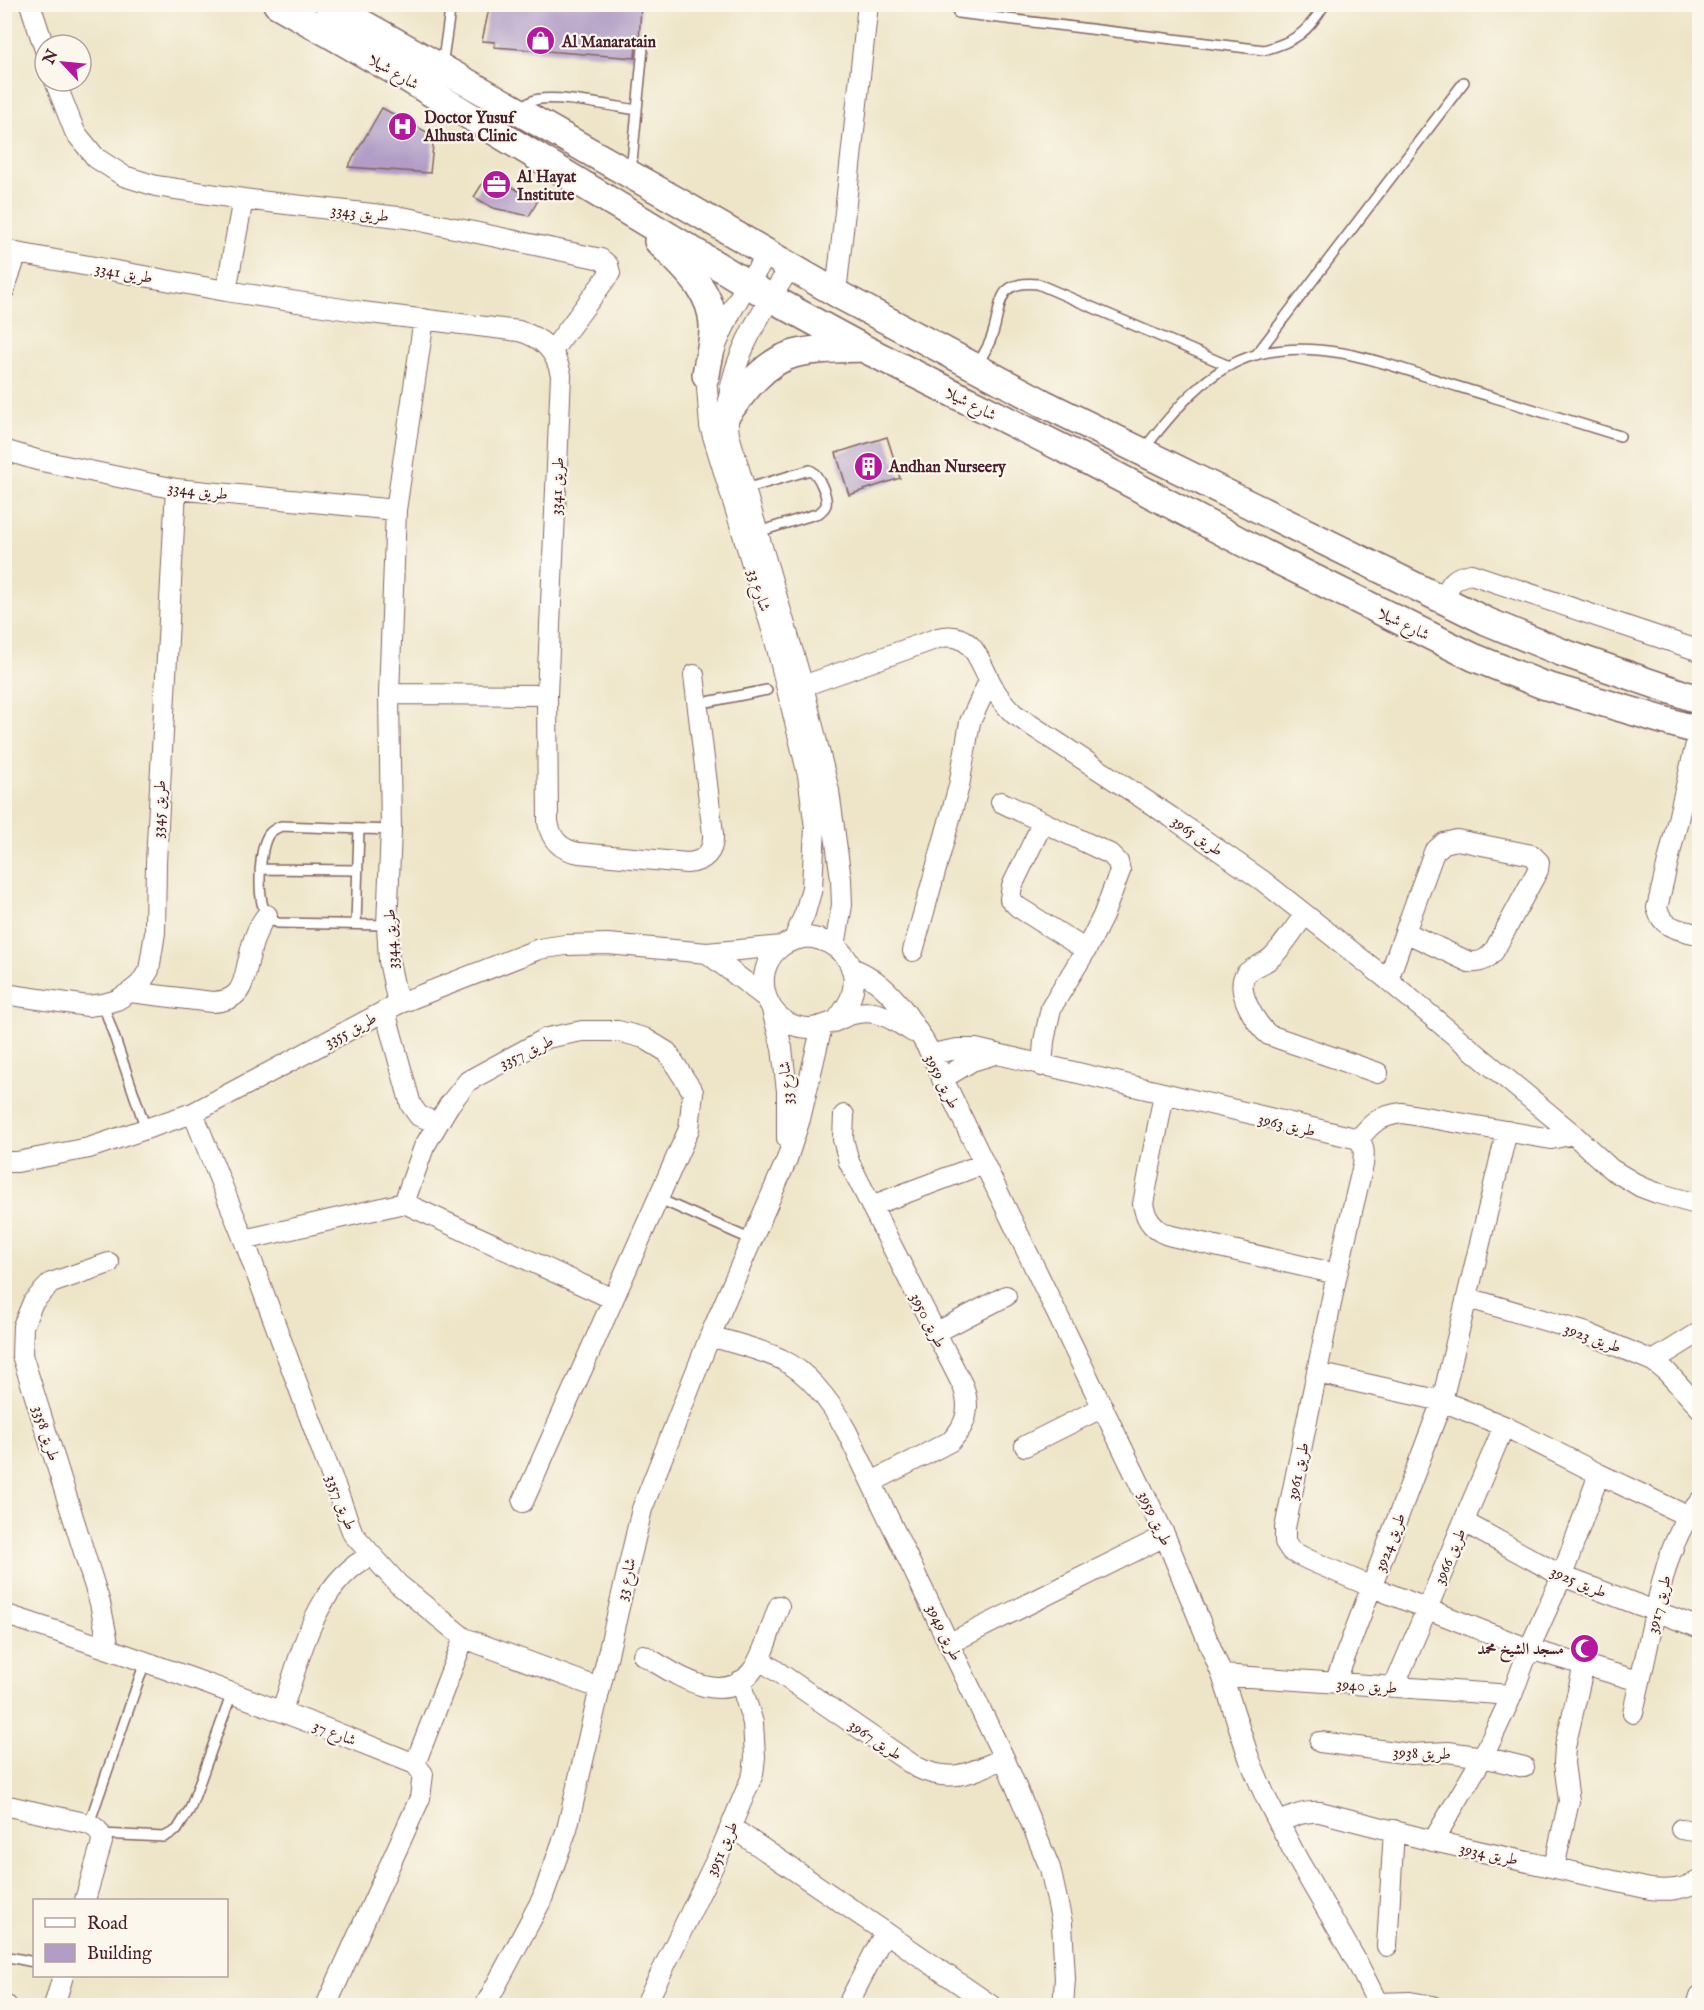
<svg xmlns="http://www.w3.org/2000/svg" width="1704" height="2010" font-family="'IM FELL English',Amiri,serif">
<rect width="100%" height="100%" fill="#fbf7ec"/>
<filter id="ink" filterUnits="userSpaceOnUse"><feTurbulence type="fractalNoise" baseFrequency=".0167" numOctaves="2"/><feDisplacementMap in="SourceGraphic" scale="12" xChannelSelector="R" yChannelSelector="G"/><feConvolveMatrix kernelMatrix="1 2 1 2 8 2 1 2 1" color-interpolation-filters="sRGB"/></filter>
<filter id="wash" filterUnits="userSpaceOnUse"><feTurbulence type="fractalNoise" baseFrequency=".008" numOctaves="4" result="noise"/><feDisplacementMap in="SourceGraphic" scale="24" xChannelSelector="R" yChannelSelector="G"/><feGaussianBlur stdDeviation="1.35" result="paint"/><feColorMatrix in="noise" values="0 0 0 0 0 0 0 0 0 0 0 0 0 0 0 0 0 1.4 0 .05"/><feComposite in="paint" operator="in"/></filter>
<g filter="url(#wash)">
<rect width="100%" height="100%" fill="#eee5c8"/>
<g id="blocks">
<path fill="#b19dc6" d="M 490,4 L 641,4 L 639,43 L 636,47 L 635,58 L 494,47 L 495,42 L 482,41 Z
M 382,108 L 434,136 L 430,173 L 348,167 Z
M 489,173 L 537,202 L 529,216 L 493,208 L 474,197 Z
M 887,437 L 900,478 L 849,495 L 836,453 Z"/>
</g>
</g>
<g filter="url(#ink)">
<use href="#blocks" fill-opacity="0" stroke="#836462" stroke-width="1.5"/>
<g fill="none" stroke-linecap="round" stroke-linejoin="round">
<defs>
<path id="lane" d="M 958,13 L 1264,50 C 1296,41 1307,33 1325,4
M 442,66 L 451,4
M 521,110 C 525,107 527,103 532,101 C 550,93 616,107 637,110
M 631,172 L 643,48
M 1256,355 L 1464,82
M 977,366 C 982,356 989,346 992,336 C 1003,305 994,280 1038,284 L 1229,366
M 1143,450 C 1173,412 1206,369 1255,355 C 1324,336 1394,367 1459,387 C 1512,403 1566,419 1620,436
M 745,489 L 810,470 C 818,473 828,496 826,505 C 824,510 822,510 819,513 L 758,532
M 697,704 L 767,690
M 260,869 L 358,870
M 356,924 L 359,829
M 387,925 L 278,923 C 274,921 269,919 267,915 C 256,901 259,847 269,834 C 272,830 277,828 281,826 L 391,830
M 103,1004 L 146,1129
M 657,1198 L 752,1240
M 89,1824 L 145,1662
M 101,1834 L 164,1837 L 177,1830 L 190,1809 L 232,1693
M 4,1956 L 34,1962"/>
<path id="street" d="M 30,4 L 45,50
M 55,81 L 75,132 L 96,158 L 124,176 L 156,186 L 243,199 L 407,218 L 601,259 L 608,265 L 610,273 L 552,351
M 4,249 L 17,253 L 226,291 L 362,312 L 519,331 C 543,338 556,351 561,375 L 547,695 L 548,822 C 551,840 561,850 579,853 L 687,863 C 705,862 714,851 713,834 L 694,675
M 768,254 L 747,284 L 731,312 L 717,343 L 706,375 L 710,426 L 774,636 L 808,775 L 815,828 L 812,888 L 805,913 L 794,939
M 791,266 C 759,316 720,372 729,435 L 803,686 L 829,791 L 841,879 L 842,905 L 835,946
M 4,290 L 17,253
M 226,291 L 243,199
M 836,293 L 868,4
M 4,450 L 37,460 L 176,489 L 396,510
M 1442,600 C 1451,584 1452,577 1471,574 L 1700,651
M 803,686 L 938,638 C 976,628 980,668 996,692 C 1001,700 1007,707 1014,714 L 1171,817 L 1263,881 L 1388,980 L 1573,1134 L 1611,1169 L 1641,1187 L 1657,1193 L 1700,1205
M 389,694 L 547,695
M 1699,731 L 1657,908 C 1663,930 1680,929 1700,935
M 1001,802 L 1110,854 L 1118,862 L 1120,871 L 1103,916 L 1086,950 L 1051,1008 L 1044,1041 L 1042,1066
M 1043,822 L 1012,886 L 1010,899 L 1018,907 L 1086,950
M 1457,840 L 1532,855 L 1539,862 L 1538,870 L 1494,951 C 1487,960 1480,963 1469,962 L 1405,932 L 1434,852 L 1444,843 Z
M 1305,915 C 1294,928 1285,944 1273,956 C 1266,964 1253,966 1246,974 C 1234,989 1256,1025 1269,1035 L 1378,1073
M 808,937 C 838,941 862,964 851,997 C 848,1005 842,1013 836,1021 C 827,1024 818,1028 809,1028 C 766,1028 747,971 782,946 C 790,940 799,939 808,937 Z
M 913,951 L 959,786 L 970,722 L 989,681
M 707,953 L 765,997
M 851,968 C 889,981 913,1021 931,1054 L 1165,1536 L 1222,1675 L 1249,1758 L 1266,1798 L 1298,1860 L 1357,1962 L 1379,2006
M 1388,980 L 1405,932
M 130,992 L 212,1002 C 243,1001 243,983 249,958 C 252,943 257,927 267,915
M 4,994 L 88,1006 L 103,1004 L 117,1000 L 130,992 L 140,984 L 149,970 L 155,933 L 156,862 L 176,489
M 398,1004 L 389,961 L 387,925 L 391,830 L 389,694 L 396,510 L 424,319
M 772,1010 L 782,1048 L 787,1091 L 787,1138
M 385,1011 L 411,1105 L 419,1116 L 438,1123
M 836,1021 C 868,1004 884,1014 913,1032
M 931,1054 L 957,1049 L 976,1049 L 1359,1139 C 1372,1122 1380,1116 1402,1113 L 1551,1139 L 1573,1134
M 942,1079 L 972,1061 L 992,1055
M 1164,1094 L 1143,1204 C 1146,1221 1155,1232 1172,1236 L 1337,1274
M 193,1113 L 244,1240 L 353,1534 L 398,1584 L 464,1638 L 599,1688
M 844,1115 L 843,1139 L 849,1162 L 963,1386 C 971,1408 967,1424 951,1441 L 872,1482
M 1359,1139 C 1365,1147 1364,1155 1363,1165 L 1337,1274 L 1285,1528 L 1285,1542 L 1291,1551 L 1309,1560 L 1372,1587 L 1529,1649 L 1639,1681
M 4,1162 L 17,1162 L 89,1148 L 193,1113 L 398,1004 L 539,949 L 565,945 L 608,944 L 707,953 L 782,946
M 404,1203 L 424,1147 L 449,1105 L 468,1081 L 547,1038 L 582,1031 L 618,1031 L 644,1038 L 667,1052 L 693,1092 L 689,1129 L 523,1502
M 871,1206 L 983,1164
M 244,1240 L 404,1203 L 613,1299
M 109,1263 L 51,1283 L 33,1302 L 23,1326 L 22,1355 L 100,1603 L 109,1648
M 1468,1298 L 1584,1332 L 1653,1361 L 1666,1371 L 1700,1408
M 935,1333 L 1006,1296
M 710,1336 C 733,1343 759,1349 781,1359 C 811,1374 832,1404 847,1432 L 1004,1758 L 1050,1868 L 1062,1923 L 1065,1979 L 1063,2006
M 1653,1361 L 1700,1332
M 1317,1373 L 1442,1401 L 1504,1426 L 1599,1474 L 1687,1516 L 1700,1517
M 1025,1446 L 1103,1407
M 1464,1522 L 1562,1576 L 1700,1628
M 4,1614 C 143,1659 280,1709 415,1764 L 423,1774 L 420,1798 L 326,2006
M 950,1643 L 1165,1536
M 643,1655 C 673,1672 722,1710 752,1671 C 764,1655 771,1626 779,1606
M 759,1659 L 916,1767 C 951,1784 971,1773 1004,1758
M 1222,1675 L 1512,1695
M 1335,1683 L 1442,1401 L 1507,1131
M 1394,1687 L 1504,1426
M 282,1710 C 301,1656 315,1582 372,1555
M 1633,1713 C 1638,1689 1644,1665 1649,1640 C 1660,1593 1667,1539 1700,1501
M 1320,1742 L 1411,1754 L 1448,1752 L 1483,1757 L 1524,1767
M 415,1764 L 464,1638
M 4,1805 L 89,1824 C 97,1828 101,1832 102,1842 L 85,1900
M 1279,1824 C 1292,1815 1305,1811 1320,1812 L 1433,1841 L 1650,1889 C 1668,1891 1684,1890 1700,1880
M 731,1827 L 885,1932 L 847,2006
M 1681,1829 L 1700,1832
M 1433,1841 L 1483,1757 L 1512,1695 L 1529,1649 L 1562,1576 L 1599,1474
M 1554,1867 L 1569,1801 L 1564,1763 L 1565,1747 L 1584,1665
M 885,1932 L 992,2006
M 1387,1946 L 1394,1830
M 1379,2003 L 1410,2002 L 1433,2006
M 4,2005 L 7,2006
M 54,2006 L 63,1976
M 485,2006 L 542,1899 L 567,1829 L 642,1509 L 710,1336 L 787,1159 L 800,1119 L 822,1026
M 645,2006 L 720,1852 L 753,1774 L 755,1757 L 753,1723 L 740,1681
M 1697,2006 L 1700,1996"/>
<path id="secondary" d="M 277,4 L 405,77 L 771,298 L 863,348 L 1090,462 L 1261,552 L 1473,657 L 1543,685 L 1700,731
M 328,4 L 679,202 L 843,297 L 1043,403 L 1486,621 L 1561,652 L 1700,700
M 658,241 C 681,265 712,289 713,325 C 714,341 708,359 706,375
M 726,415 C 743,392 764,362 794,354 C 816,348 840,349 863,348"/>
</defs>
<use href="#lane" stroke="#836462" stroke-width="12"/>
<use href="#street" stroke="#836462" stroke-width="22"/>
<use href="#secondary" stroke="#836462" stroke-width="30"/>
<use href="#lane" stroke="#fff" stroke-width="9"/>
<use href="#street" stroke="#fff" stroke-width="20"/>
<use href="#secondary" stroke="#fff" stroke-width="27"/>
</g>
</g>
<defs>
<symbol id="shop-disc" viewBox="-11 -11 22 22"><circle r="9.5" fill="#b5179e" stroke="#fbf7ec"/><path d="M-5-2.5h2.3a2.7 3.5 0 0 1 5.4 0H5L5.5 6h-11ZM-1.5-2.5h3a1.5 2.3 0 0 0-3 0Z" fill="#fff"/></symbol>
<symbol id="hospital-disc" viewBox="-11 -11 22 22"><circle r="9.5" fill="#b5179e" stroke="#fbf7ec"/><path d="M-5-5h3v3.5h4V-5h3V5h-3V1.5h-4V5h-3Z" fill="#fff"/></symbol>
<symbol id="office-disc" viewBox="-11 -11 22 22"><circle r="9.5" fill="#b5179e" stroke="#fbf7ec"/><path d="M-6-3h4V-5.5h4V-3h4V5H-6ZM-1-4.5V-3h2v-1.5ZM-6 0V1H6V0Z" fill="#fff"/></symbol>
<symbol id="building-disc" viewBox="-11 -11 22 22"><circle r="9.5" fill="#b5179e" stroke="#fbf7ec"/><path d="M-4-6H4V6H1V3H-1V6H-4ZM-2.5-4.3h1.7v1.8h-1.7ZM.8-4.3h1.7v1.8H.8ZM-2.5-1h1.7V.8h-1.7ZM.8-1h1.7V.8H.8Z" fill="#fff"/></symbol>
<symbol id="mosque-disc" viewBox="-11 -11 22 22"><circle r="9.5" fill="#b5179e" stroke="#fbf7ec"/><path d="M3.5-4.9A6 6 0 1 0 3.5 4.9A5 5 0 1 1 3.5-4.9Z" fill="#fff"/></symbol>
</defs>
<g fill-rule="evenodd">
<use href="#shop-disc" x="524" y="24" width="33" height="33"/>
<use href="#hospital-disc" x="386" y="110" width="33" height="33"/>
<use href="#office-disc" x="480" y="168" width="33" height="33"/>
<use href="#building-disc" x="852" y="450" width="33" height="33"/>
<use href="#mosque-disc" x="1568" y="1632" width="33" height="33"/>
</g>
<g text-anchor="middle" stroke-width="4.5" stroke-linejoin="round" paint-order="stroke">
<g font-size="16" font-weight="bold" fill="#4a1f2b" stroke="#fbf7ec" text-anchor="start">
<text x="562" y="47">Al Manaratain</text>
<text x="424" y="123">Doctor Yusuf<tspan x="424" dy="18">Alhusta Clinic</tspan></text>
<text x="517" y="182">Al Hayat<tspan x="517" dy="18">Institute</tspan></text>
<text x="889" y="472">Andhan Nurseery</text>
<text x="1564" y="1654" text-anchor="end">مسجد الشيخ محمد</text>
</g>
<g font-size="16" fill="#4a1f2b" stroke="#fbf7ec">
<text transform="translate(394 71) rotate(30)" y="6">شارع شيلا</text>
<text transform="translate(360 212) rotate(7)" y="6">طريق 3343</text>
<text transform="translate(124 272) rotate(10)" y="6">طريق 3341</text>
<text transform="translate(971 403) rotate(27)" y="6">شارع شيلا</text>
<text transform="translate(556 486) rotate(-87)" y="6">طريق 3341</text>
<text transform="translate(198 490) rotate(7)" y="6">طريق 3344</text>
<text transform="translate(760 590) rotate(73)" y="6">شارع 33</text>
<text transform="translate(1404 623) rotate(26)" y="6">شارع شيلا</text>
<text transform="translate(158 809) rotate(-87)" y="6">طريق 3345</text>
<text transform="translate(1198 835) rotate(35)" y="6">طريق 3965</text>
<text transform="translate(390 939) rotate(-93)" y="6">طريق 3344</text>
<text transform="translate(350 1029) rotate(-28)" y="6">طريق 3355</text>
<text transform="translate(526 1051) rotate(-25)" y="6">طريق 3357</text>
<text transform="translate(943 1081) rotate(64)" y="6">طريق 3959</text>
<text transform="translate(785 1083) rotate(-94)" y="6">شارع 33</text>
<text transform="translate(1287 1124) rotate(13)" y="6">طريق 3963</text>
<text transform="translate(929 1320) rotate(63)" y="6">طريق 3950</text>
<text transform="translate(1593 1337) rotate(20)" y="6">طريق 3923</text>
<text transform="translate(47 1433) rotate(73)" y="6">طريق 3358</text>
<text transform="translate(1297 1471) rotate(-78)" y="6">طريق 3961</text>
<text transform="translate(342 1502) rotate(69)" y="6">طريق 3357</text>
<text transform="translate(1156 1518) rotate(65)" y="6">طريق 3959</text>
<text transform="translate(1389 1542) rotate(-69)" y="6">طريق 3924</text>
<text transform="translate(1449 1556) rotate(-67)" y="6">طريق 3966</text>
<text transform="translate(625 1579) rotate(-77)" y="6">شارع 33</text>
<text transform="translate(1579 1581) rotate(23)" y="6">طريق 3925</text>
<text transform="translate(1658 1604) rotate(-76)" y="6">طريق 3917</text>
<text transform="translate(945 1632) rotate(64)" y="6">طريق 3949</text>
<text transform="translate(1367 1685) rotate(4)" y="6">طريق 3940</text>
<text transform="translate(335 1732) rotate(22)" y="6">شارع 37</text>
<text transform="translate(876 1739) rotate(34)" y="6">طريق 3967</text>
<text transform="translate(1422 1752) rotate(2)" y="6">طريق 3938</text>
<text transform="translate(721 1848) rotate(-66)" y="6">طريق 3951</text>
<text transform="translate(1489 1853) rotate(12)" y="6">طريق 3934</text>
</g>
</g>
<rect width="1704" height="2010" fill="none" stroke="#fbf7ec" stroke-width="24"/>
<rect x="33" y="1899" width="195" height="78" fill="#fbf7ec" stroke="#b4a19f" stroke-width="1.5"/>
<rect x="45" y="1918" width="30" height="9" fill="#ffffff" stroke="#b4a19f" stroke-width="1.5"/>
<text x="87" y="1929" font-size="18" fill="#4a1f2b">Road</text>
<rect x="45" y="1944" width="30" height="18" fill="#b19dc6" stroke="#b4a19f" stroke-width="1.5"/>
<text x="87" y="1959" font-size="18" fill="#4a1f2b">Building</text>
<g transform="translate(63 63) rotate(296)"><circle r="28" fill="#fbf7ec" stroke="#b4a19f" stroke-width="1.5"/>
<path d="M0-4.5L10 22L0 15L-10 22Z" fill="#b5179e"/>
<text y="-9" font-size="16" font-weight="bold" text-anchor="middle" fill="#4a1f2b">N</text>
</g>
</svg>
